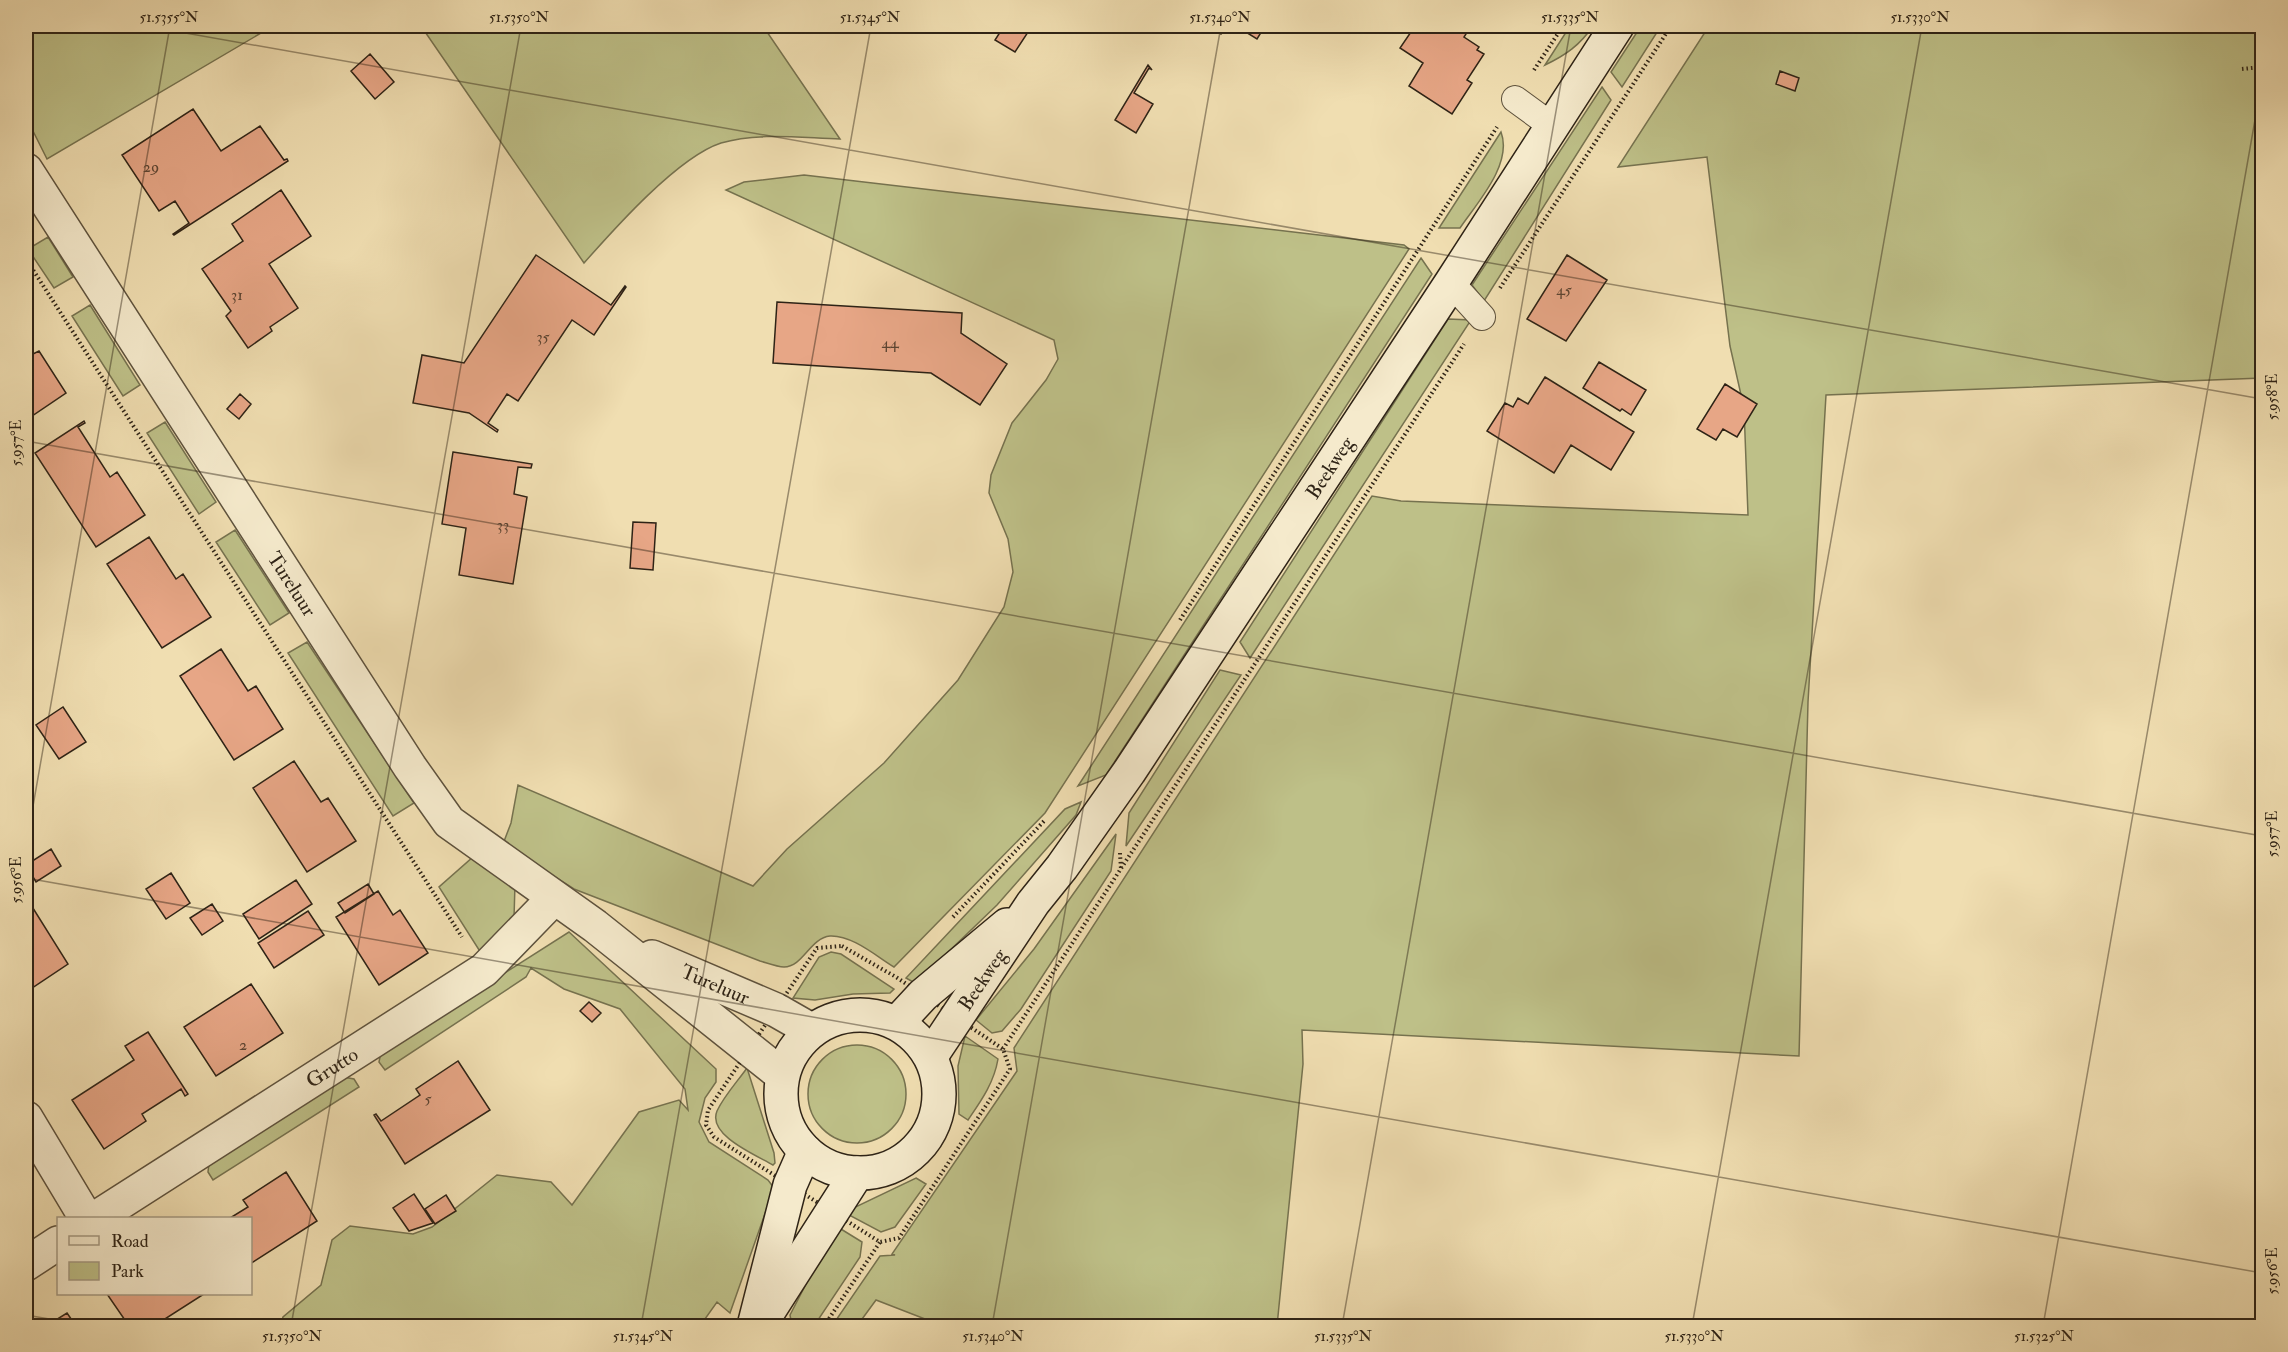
<svg xmlns="http://www.w3.org/2000/svg" width="2288" height="1352" font-family="'IM FELL Double Pica',serif">
<rect width="100%" height="100%" fill="#f0deb1"/>
<filter id="stains"><feTurbulence type="fractalNoise" baseFrequency=".00333" numOctaves="4"/><feColorMatrix values="0 0 0 0 .2 0 0 0 0 .09 0 0 0 0 .02 0 0 0 .5 -.17"/></filter>
<radialGradient id="worn" r=".72"><stop offset=".6" stop-color="#630" stop-opacity="0"/><stop offset="1" stop-color="#630" stop-opacity=".3"/></radialGradient>
<path fill="#bec088" stroke="#76724f" stroke-width="1.5" d="M 30,26 L 273,26 L 47,159 L 26,117 L 26,32 Z
M 421,26 L 763,26 L 840,139 C 802,138 758,132 721,143 C 678,157 615,228 584,263 Z
M 1570,26 L 1593,26 C 1580,45 1566,55 1545,65 Z
M 1641,26 L 1661,26 L 1622,87 L 1611,72 Z
M 1709,26 L 2262,26 L 2262,378 L 1826,395 L 1808,702 L 1799,1056 L 1302,1030 L 1303,1064 L 1277,1326 L 943,1326 L 876,1300 L 857,1326 L 832,1326 L 880,1256 L 895,1255 L 892,1254 L 1017,1071 L 1014,1048 L 1372,496 L 1401,501 L 1748,515 L 1744,408 L 1730,346 L 1707,157 L 1618,167 Z
M 1602,87 L 1611,100 L 1484,301 L 1472,285 Z
M 1501,132 C 1513,164 1477,203 1460,228 L 1439,228 Z
M 804,175 L 1404,245 L 1409,249 L 1045,813 L 894,967 C 876,956 852,935 830,936 C 810,938 803,967 784,967 C 777,967 767,963 760,961 L 574,889 L 503,844 L 511,823 L 518,785 L 753,886 L 787,849 L 884,763 L 958,680 L 1004,607 L 1013,572 L 1008,539 L 989,493 L 991,475 L 1012,423 L 1046,380 L 1058,359 L 1054,340 L 726,190 L 744,182 Z
M 48,237 L 73,277 L 54,288 L 28,249 Z
M 1421,258 L 1432,274 L 1106,775 L 1078,786 Z
M 90,305 L 140,385 L 123,396 L 72,316 Z
M 1448,319 L 1471,320 L 1250,658 L 1240,642 Z
M 165,422 L 216,502 L 199,514 L 147,433 Z
M 235,530 L 289,613 L 270,625 L 216,542 Z
M 307,642 L 414,803 L 393,816 L 288,653 Z
M 1220,670 L 1241,675 L 1126,846 L 1129,813 Z
M 1081,802 L 1076,815 L 997,905 L 918,981 L 913,982 L 906,978 L 1065,809 Z
M 1116,834 L 1111,871 L 1021,1009 L 1002,1031 L 992,1033 L 976,1020 L 1034,949 Z
M 473,857 L 515,884 L 514,918 L 481,953 L 439,887 Z
M 569,932 L 716,1069 L 716,1082 L 705,1098 L 699,1122 L 709,1142 L 768,1180 L 774,1188 L 730,1313 L 717,1302 L 700,1326 L 280,1326 L 283,1317 L 321,1285 L 332,1240 L 350,1226 L 413,1234 L 432,1227 L 497,1175 L 551,1182 L 572,1205 L 639,1112 L 679,1100 L 688,1110 L 685,1089 L 620,1009 L 564,989 L 531,968 L 526,977 L 385,1070 L 379,1062 L 381,1052 Z
M 831,952 L 841,954 L 894,989 L 890,993 L 853,994 L 815,1000 L 793,998 L 819,957 Z
M 965,1036 L 998,1059 C 994,1083 981,1101 968,1120 L 959,1114 L 958,1066 Z
M808 1094a49 49 0 1 1 98 0a49 49 0 1 1-98 0Z
M 747,1068 L 774,1153 L 775,1163 L 773,1165 C 756,1155 707,1135 717,1111 C 724,1096 737,1082 747,1068 Z
M 343,1077 L 354,1079 L 359,1087 L 213,1180 L 208,1172 L 209,1163 Z
M 916,1178 L 926,1184 L 895,1227 L 881,1232 L 849,1215 L 847,1211 Z
M 836,1226 L 862,1242 L 860,1257 L 814,1326 L 792,1326 L 790,1315 Z"/>
<path fill="#e7a686" stroke="#2e2316" stroke-width="1.5" d="M 1004,26 L 1032,26 L 1015,52 L 995,40 Z
M 1207,26 L 1225,26 L 1221,34 Z
M 1236,26 L 1265,26 L 1257,39 Z
M 1415,26 L 1471,26 L 1464,37 L 1479,47 L 1477,50 L 1484,54 L 1467,80 L 1472,83 L 1452,114 L 1409,86 L 1423,63 L 1400,48 Z
M 370,54 L 394,82 L 375,99 L 351,71 Z
M 1148,65 L 1152,70 L 1149,68 L 1134,93 L 1153,104 L 1136,133 L 1115,120 Z
M 1780,71 L 1799,78 L 1795,91 L 1776,84 Z
M 193,109 L 221,151 L 260,126 L 284,160 L 287,159 L 288,161 L 174,235 L 173,234 L 189,223 L 175,201 L 159,211 L 122,155 Z
M 281,190 L 311,236 L 269,264 L 298,308 L 270,327 L 272,331 L 248,348 L 226,316 L 231,311 L 202,269 L 243,241 L 232,224 Z
M 536,255 L 611,305 L 625,286 L 626,287 L 594,335 L 572,320 L 518,401 L 507,394 L 488,423 L 498,430 L 497,432 L 469,413 L 413,403 L 422,355 L 464,363 Z
M 1567,255 L 1607,280 L 1566,341 L 1527,319 Z
M 777,302 L 962,313 L 961,333 L 1007,364 L 980,405 L 931,373 L 773,363 Z
M 26,346 L 31,355 L 39,351 L 66,393 L 26,420 Z
M 1599,362 L 1646,390 L 1631,415 L 1622,409 L 1620,411 L 1583,388 Z
M 1545,377 L 1634,432 L 1611,470 L 1571,445 L 1554,473 L 1487,431 L 1505,403 L 1513,407 L 1518,398 L 1528,404 Z
M 1725,384 L 1757,404 L 1737,437 L 1723,429 L 1716,440 L 1697,429 Z
M 240,394 L 251,404 L 239,419 L 227,409 Z
M 84,421 L 85,423 L 78,427 L 110,477 L 117,472 L 145,515 L 96,547 L 35,453 Z
M 453,452 L 532,464 L 531,468 L 518,467 L 514,494 L 527,497 L 513,584 L 459,575 L 466,528 L 442,524 Z
M 633,522 L 656,523 L 653,570 L 630,568 Z
M 149,537 L 176,579 L 183,574 L 211,617 L 162,648 L 107,564 Z
M 221,649 L 248,691 L 256,686 L 283,729 L 234,760 L 180,676 Z
M 63,707 L 86,742 L 59,759 L 36,725 Z
M 294,761 L 321,802 L 328,798 L 356,841 L 307,872 L 253,788 Z
M 51,849 L 61,866 L 36,882 L 26,865 Z
M 171,873 L 190,903 L 166,919 L 146,889 Z
M 296,880 L 312,904 L 259,939 L 243,914 Z
M 368,884 L 374,894 L 345,913 L 338,903 Z
M 378,891 L 393,915 L 400,910 L 428,953 L 379,985 L 336,917 Z
M 26,897 L 68,964 L 26,992 Z
M 212,904 L 223,921 L 202,935 L 190,918 Z
M 308,911 L 324,935 L 274,968 L 258,943 Z
M 251,984 L 283,1033 L 216,1076 L 184,1027 Z
M 589,1002 L 601,1013 L 592,1022 L 580,1011 Z
M 148,1032 L 188,1094 L 185,1096 L 181,1089 L 142,1114 L 146,1121 L 104,1149 L 72,1100 L 134,1060 L 125,1046 Z
M 458,1061 L 490,1110 L 405,1164 L 374,1115 L 376,1114 L 381,1121 L 420,1095 L 416,1089 Z
M 286,1172 L 317,1221 L 250,1264 L 250,1218 L 230,1218 L 248,1207 L 243,1200 Z
M 414,1194 L 433,1223 L 409,1231 L 393,1208 Z
M 446,1195 L 456,1211 L 435,1224 L 425,1209 Z
M 107,1294 L 204,1294 L 154,1326 L 129,1326 Z
M 67,1313 L 76,1326 L 46,1326 Z"/>
<g fill="none" stroke-linecap="round" stroke-linejoin="round">
<defs>
<path id="lane" d="M 1515,99 L 1552,126
M 1451,283 L 1482,317"/>
<g id="street">
<path id="s1" d="M 26,170 L 410,767 L 449,822 L 595,926 L 782,1075"/>
<path id="s2" d="M 652,957 L 776,1010 L 811,1030"/>
<path d="M 26,1118 L 86,1218"/>
<path id="s3" d="M 96,1218 L 484,970 L 554,898"/>
<path d="M 26,1264 L 58,1243"/>
</g>
<g id="secondary">
<circle cx="860" cy="1094" r="79"/>
<path d="M 897,1023 L 923,995 L 1007,925"/>
<path id="s4" d="M 931,1056 L 1033,903 L 1062,867 L 1129,772 L 1451,283 L 1617,26"/>
<path d="M 766,1315 L 857,1173"/>
<path d="M 754,1326 L 790,1185 L 805,1151"/>
</g>
</defs>
<use href="#lane" stroke="#5e523d" stroke-width="28"/>
<use href="#street" stroke="#5e523d" stroke-width="36"/>
<use href="#secondary" stroke="#2e2316" stroke-width="36"/>
<path stroke="#2e2316" stroke-width="4" stroke-dasharray="1.5 3" stroke-linecap="butt" d="M 2242,69 L 2262,67
M 1534,70 L 1563,26
M 26,259 L 462,937
M 1500,288 L 1671,26
M 1180,620 L 1497,127
M 1120,853 L 1121,870
M 953,917 L 1045,820
M 842,946 L 896,977 L 1003,1049 L 1010,1069 L 899,1238 L 880,1242 L 714,1137 L 706,1125 L 708,1110 L 817,948 Z
M 1003,1049 L 1464,344
M 824,1326 L 880,1242"/>
<use href="#lane" stroke="#f5eacc" stroke-width="26"/>
<use href="#street" stroke="#f5eacc" stroke-width="33"/>
<use href="#secondary" stroke="#f5eacc" stroke-width="33"/>
</g>
<path fill="none" stroke="#2e2316" stroke-width="1.5" stroke-opacity="0.45" d="M 146,26 L 2262,399M 26,441 L 2262,836M 26,846 L 170,26M 26,878 L 2262,1273M 26,1315 L 90,1326M 291,1326 L 521,26M 641,1326 L 871,26M 992,1326 L 1221,26M 1342,1326 L 1571,26M 1692,1326 L 1922,26M 2043,1326 L 2262,80"/>
<g text-anchor="middle" stroke-width="5" stroke-linejoin="round" paint-order="stroke">
<g font-size="16" fill="#5c4432">
<text x="151" y="172">29</text>
<text x="1564" y="295">45</text>
<text x="237" y="300">31</text>
<text x="543" y="342">35</text>
<text x="890" y="348">44</text>
<text x="503" y="530">33</text>
<text x="243" y="1050">2</text>
<text x="428" y="1104">5</text>
</g>
<g font-size="20" fill="#2e2316" stroke="#f5eacc">
<text dy="7" stroke="none"><textPath href="#s4" startOffset="711">Beekweg</textPath></text>
<text dy="7" stroke="none"><textPath href="#s1" startOffset="492">Tureluur</textPath></text>
<text dy="7" stroke="none"><textPath href="#s4" startOffset="92">Beekweg</textPath></text>
<text dy="7" stroke="none"><textPath href="#s2" startOffset="69">Tureluur</textPath></text>
<text dy="7" stroke="none"><textPath href="#s3" startOffset="280">Grutto</textPath></text>
</g>
</g>
<rect width="2288" height="1352" fill="none" stroke="#f0deb1" stroke-width="66"/>
<rect x="57" y="1217" width="195" height="78" fill="#f5eacc" stroke="#a59a83" stroke-width="1.5"/>
<rect x="69" y="1236" width="30" height="9" fill="#f5eacc" stroke="#a59a83" stroke-width="1.5"/>
<text x="111" y="1247" font-size="18" fill="#2e2316">Road</text>
<rect x="69" y="1262" width="30" height="18" fill="#bec088" stroke="#a59a83" stroke-width="1.5"/>
<text x="111" y="1277" font-size="18" fill="#2e2316">Park</text>
<rect x="33" y="33" width="2222" height="1286" fill="none" stroke="#2e2316" stroke-width="2"/>
<g font-size="15" text-anchor="middle" fill="#2e2316">
<text x="169" y="22">51.5355°N</text>
<text x="519" y="22">51.5350°N</text>
<text x="870" y="22">51.5345°N</text>
<text x="1220" y="22">51.5340°N</text>
<text x="1570" y="22">51.5335°N</text>
<text x="1920" y="22">51.5330°N</text>
<text transform="translate(2272 397) rotate(-90)" y="5">5.958°E</text>
<text transform="translate(16 443) rotate(-90)" y="5">5.957°E</text>
<text transform="translate(2272 834) rotate(-90)" y="5">5.957°E</text>
<text transform="translate(16 880) rotate(-90)" y="5">5.956°E</text>
<text transform="translate(2272 1271) rotate(-90)" y="5">5.956°E</text>
<text x="292" y="1341">51.5350°N</text>
<text x="643" y="1341">51.5345°N</text>
<text x="993" y="1341">51.5340°N</text>
<text x="1343" y="1341">51.5335°N</text>
<text x="1694" y="1341">51.5330°N</text>
<text x="2044" y="1341">51.5325°N</text>
</g>
<rect width="100%" height="100%" filter="url(#stains)"/>
<rect width="100%" height="100%" fill="url(#worn)"/>
</svg>
